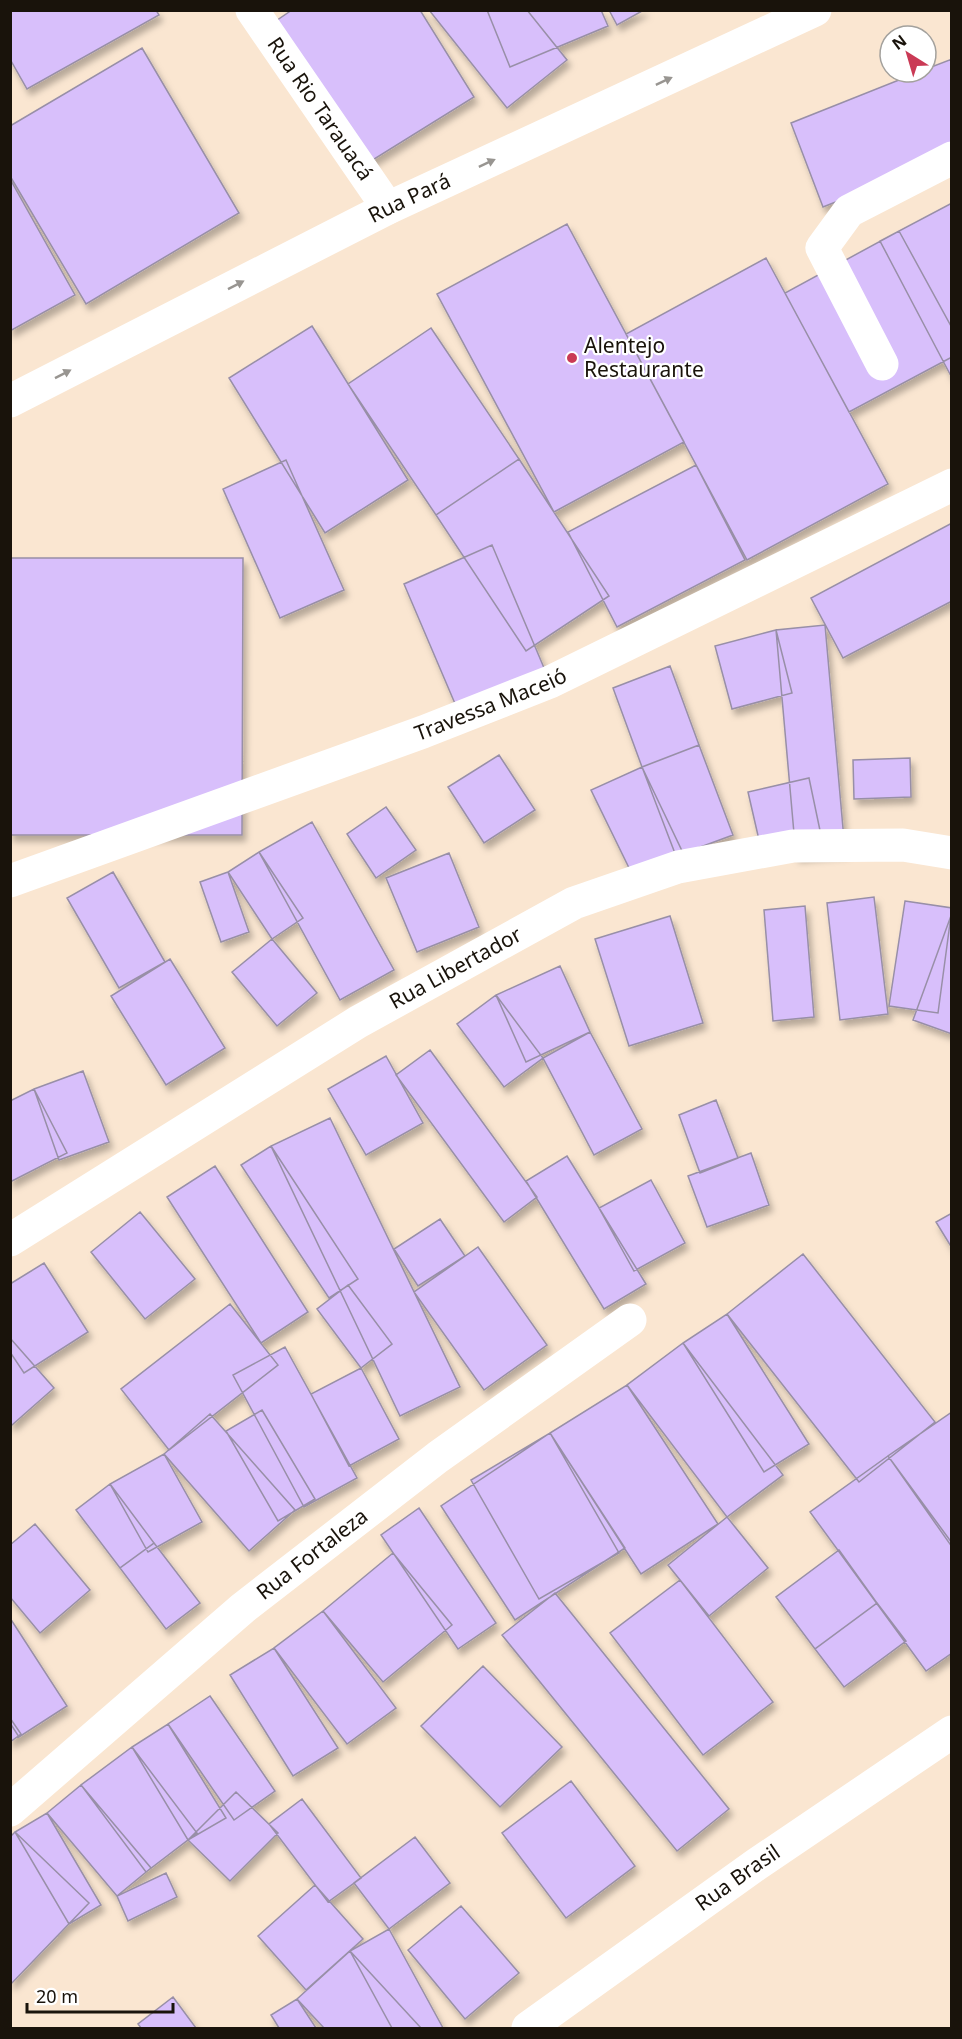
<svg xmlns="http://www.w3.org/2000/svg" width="962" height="2039" font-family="'Noto Sans',sans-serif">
<defs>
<filter id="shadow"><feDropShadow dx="3.5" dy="6" stdDeviation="3" flood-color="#0004"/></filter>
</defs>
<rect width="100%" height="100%" fill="#fae6d1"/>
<path fill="#d8bffb" stroke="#988fa7" stroke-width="1.5" filter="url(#shadow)" d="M 10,10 L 156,10 L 159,15 L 27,89 L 10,59 Z
M 292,10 L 420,10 L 474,97 L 363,166 L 273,23 Z
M 429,10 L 527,10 L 567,60 L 507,108 Z
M 487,10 L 601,10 L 608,26 L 510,67 Z
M 609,10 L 644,10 L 617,25 Z
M 142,48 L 239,213 L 86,304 L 10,176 L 10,126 Z
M 952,59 L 952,156 L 823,207 L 791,123 L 919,72 L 926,72 L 926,69 Z
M 10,179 L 75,295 L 10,331 Z
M 952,203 L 952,378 L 880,241 Z
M 567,224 L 684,442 L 554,512 L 437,294 Z
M 899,231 L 952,328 L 952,357 L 849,412 L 785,293 Z
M 766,258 L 888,484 L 747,560 L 626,334 Z
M 312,326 L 408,480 L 325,533 L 229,378 Z
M 431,328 L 519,459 L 436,515 L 348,384 Z
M 519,459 L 609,596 L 526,651 L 436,515 Z
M 286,460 L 344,590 L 280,618 L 223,489 Z
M 696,465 L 745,560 L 617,627 L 568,532 Z
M 952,523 L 952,601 L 843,658 L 811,598 Z
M 492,545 L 550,682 L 462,720 L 404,584 Z
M 10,558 L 243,558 L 242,835 L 10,835 Z
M 825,625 L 845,851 L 796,856 L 776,630 Z
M 776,630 L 792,693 L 732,709 L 715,646 Z
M 670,666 L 699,745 L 642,767 L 613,688 Z
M 699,745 L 733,835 L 676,856 L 642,767 Z
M 499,755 L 535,810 L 484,843 L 448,787 Z
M 910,758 L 911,797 L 854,799 L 853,760 Z
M 642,767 L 683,853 L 633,876 L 591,790 Z
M 809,778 L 822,840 L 762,853 L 748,792 Z
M 386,807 L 416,850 L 376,878 L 347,834 Z
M 312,822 L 394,970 L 340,1000 L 259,852 Z
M 259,852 L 303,918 L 272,939 L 228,872 Z
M 449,853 L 479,927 L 417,952 L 386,878 Z
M 113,872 L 165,962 L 119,988 L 67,898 Z
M 228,872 L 249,932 L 221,942 L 200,882 Z
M 874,897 L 888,1014 L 840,1020 L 827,903 Z
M 905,901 L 952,908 L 938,1013 L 889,1006 Z
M 805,906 L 814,1017 L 773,1021 L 764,910 Z
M 952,913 L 952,1034 L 913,1020 Z
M 670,916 L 703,1023 L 629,1046 L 595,939 Z
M 272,939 L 317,993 L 277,1026 L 232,972 Z
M 170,959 L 225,1048 L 166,1085 L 111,996 Z
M 560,966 L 590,1032 L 526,1062 L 496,995 Z
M 496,995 L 543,1058 L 504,1087 L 457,1024 Z
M 590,1032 L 642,1129 L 594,1155 L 543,1058 Z
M 430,1050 L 537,1197 L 504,1222 L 396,1075 Z
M 386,1056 L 423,1123 L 366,1155 L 328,1089 Z
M 83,1071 L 109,1142 L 59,1160 L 34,1089 Z
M 34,1089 L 67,1153 L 10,1182 L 10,1101 Z
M 716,1100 L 738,1158 L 700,1173 L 679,1115 Z
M 330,1118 L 460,1387 L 400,1416 L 271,1146 Z
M 271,1146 L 358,1279 L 329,1298 L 241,1165 Z
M 751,1153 L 769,1205 L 707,1227 L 688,1176 Z
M 567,1156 L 646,1284 L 604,1309 L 526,1181 Z
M 215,1166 L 308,1312 L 261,1343 L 167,1197 Z
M 651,1180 L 685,1243 L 634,1271 L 599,1208 Z
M 140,1212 L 195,1279 L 145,1319 L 91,1252 Z
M 952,1213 L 952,1248 L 936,1222 Z
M 440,1219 L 465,1256 L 418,1286 L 394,1249 Z
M 478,1247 L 547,1345 L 484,1390 L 414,1292 Z
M 803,1254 L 935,1422 L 859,1482 L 727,1314 Z
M 44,1263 L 88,1332 L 24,1373 L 10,1352 L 10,1284 Z
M 348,1285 L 392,1344 L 361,1368 L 317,1309 Z
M 230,1304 L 278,1365 L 169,1450 L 121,1389 Z
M 727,1314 L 809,1444 L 764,1472 L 683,1343 Z
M 10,1338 L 54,1388 L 12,1425 L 10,1423 Z
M 683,1343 L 783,1475 L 727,1517 L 627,1385 Z
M 285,1347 L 357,1478 L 304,1507 L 233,1375 Z
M 361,1368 L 399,1439 L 349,1466 L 311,1394 Z
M 627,1385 L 718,1524 L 641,1574 L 550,1433 Z
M 262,1410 L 315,1499 L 278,1521 L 226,1431 Z
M 952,1412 L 952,1547 L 888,1456 Z
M 210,1414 L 295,1510 L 249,1551 L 164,1454 Z
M 550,1433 L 625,1548 L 515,1620 L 441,1506 Z
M 550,1433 L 619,1553 L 539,1599 L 471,1480 Z
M 164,1454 L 202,1522 L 148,1552 L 110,1484 Z
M 888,1456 L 952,1543 L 952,1653 L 926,1671 L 810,1512 Z
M 110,1484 L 154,1543 L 120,1568 L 76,1510 Z
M 419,1508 L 496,1623 L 458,1649 L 381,1535 Z
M 727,1517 L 768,1568 L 709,1616 L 668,1565 Z
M 35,1524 L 90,1590 L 40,1633 L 10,1597 L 10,1545 Z
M 154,1543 L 200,1603 L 166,1629 L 120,1568 Z
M 839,1550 L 877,1603 L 815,1649 L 776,1597 Z
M 393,1553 L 452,1625 L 383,1682 L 323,1611 Z
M 680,1580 L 773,1702 L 703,1755 L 610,1633 Z
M 555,1593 L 729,1809 L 677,1851 L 502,1635 Z
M 877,1603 L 906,1641 L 844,1687 L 815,1649 Z
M 323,1611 L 396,1708 L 347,1744 L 274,1648 Z
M 10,1618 L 67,1706 L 19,1737 L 10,1723 Z
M 274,1648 L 338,1748 L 293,1776 L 230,1675 Z
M 483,1666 L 562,1747 L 500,1807 L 421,1726 Z
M 210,1696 L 275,1791 L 234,1820 L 168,1724 Z
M 10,1718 L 21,1734 L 10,1742 Z
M 168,1724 L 226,1818 L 188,1840 L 132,1747 Z
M 132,1747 L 197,1833 L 146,1872 L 81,1785 Z
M 571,1781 L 635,1866 L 566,1918 L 502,1833 Z
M 81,1785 L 151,1868 L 117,1896 L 47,1813 Z
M 236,1792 L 278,1833 L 230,1881 L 188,1840 Z
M 302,1799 L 361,1878 L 328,1902 L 269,1824 Z
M 47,1813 L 101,1905 L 69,1924 L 15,1832 Z
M 15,1832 L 89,1903 L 11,1984 L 10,1837 Z
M 415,1837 L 450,1883 L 389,1929 L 354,1883 Z
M 166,1873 L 177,1897 L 128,1921 L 117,1896 Z
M 315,1885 L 363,1939 L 306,1990 L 258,1936 Z
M 461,1906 L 519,1973 L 465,2019 L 408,1950 Z
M 389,1929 L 443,2028 L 392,2028 L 350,1951 Z
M 350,1951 L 421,2028 L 324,2028 L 297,1999 Z
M 173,1997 L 196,2028 L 141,2028 L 138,2024 Z
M 297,1999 L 316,2028 L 279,2028 L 271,2015 Z"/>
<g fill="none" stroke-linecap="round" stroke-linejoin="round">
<g stroke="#fff" stroke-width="33">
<path id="s1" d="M 252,10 L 388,208"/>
<path d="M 882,364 L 822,248 L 849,211 L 952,158"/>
<path id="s2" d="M 10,401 L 388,208 L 815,10"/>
<path id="s3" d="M 10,881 L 423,732 L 550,682 L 952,485"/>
<path id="s4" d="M 10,1240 L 358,1022 L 574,903 L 678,867 L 793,846 L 903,845 L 952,853"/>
<path id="s5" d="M 10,1810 L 243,1608 L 438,1457 L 630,1320"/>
<path id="s6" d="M 528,2028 L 757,1864 L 952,1732"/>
</g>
</g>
<defs><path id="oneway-solid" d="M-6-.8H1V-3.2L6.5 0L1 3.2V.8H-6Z" transform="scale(1.5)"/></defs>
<g fill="#989591">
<use href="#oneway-solid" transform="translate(664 81) rotate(-25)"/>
<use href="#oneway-solid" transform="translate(487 163) rotate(-25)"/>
<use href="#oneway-solid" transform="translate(236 285) rotate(-27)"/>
<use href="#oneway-solid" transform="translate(63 374) rotate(-27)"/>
</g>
<circle fill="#ca3a55" stroke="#fff" stroke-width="2" cx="572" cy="358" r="6"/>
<g text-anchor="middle" stroke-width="4.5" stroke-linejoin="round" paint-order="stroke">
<g font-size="21" fill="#19130b" stroke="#fff">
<text dy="7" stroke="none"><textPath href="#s1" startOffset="120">Rua Rio Tarauacá</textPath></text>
<text dy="7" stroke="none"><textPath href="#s2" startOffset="448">Rua Pará</textPath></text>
<text dy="7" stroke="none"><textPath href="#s3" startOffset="512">Travessa Maceió</textPath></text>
<text dy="7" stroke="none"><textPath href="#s4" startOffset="522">Rua Libertador</textPath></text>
<text dy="7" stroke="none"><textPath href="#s5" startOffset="396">Rua Fortaleza</textPath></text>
<text dy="7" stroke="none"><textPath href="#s6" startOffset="258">Rua Brasil</textPath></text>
</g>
<g font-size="21" fill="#19130b" stroke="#fff" text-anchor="start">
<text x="584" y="353">Alentejo<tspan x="584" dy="24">Restaurante</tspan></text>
</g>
</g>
<rect width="962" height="2039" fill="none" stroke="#19130b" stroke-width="24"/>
<g transform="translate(908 54) rotate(323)"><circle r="28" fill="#ffffff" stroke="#a3a19d" stroke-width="1.5"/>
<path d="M0-4.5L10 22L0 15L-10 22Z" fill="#ca3a55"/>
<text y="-9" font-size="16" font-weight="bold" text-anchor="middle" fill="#19130b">N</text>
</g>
<path d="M27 2003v9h146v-9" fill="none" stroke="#19130b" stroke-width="3"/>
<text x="36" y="2003" font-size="18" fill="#19130b" stroke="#ffffff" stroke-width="4.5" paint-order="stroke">20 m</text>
</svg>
